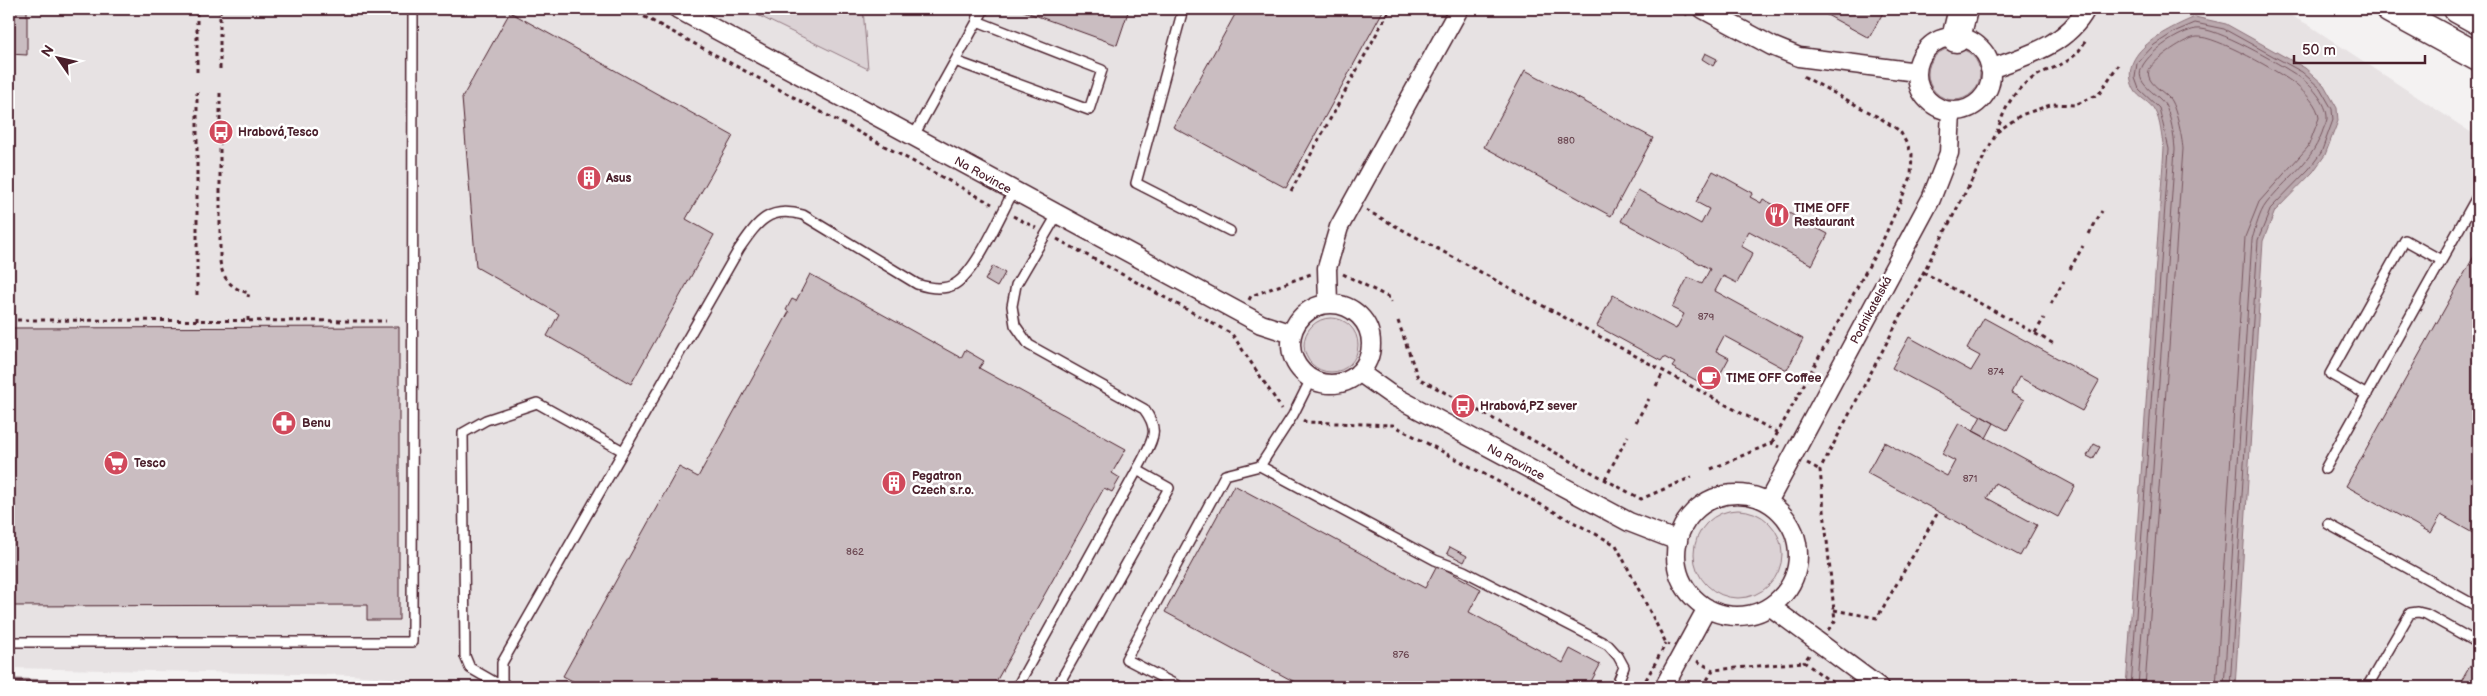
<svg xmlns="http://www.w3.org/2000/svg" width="2487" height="696" font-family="'Balsamiq Sans',sans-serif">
<rect width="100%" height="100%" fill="#f4f2f2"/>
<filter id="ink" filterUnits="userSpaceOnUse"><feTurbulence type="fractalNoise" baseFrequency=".02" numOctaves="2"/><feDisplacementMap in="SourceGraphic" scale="10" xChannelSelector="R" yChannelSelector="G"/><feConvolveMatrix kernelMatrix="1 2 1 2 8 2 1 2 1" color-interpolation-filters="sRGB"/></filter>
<g filter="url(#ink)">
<path fill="#e7e2e3" d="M 9,9 L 745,9 L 868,69 L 863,9 L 2278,9 L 2307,24 L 2478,137 L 2478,687 L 445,687 L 436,682 L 351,675 L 9,668 Z"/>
<path fill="#dbd2d5" stroke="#927880" d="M 745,9 L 863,9 L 868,69 Z
M1928 74a26 26 0 1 1 52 0a26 26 0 1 1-52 0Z
M1304 345a27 27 0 1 1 54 0a27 27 0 1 1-54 0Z
M1694 554a44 44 0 1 1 88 0a44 44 0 1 1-88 0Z"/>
<path fill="#baa9ae" stroke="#8d727a" d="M 2195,17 L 2226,24 L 2305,68 L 2324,85 L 2337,108 L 2338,121 L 2325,155 L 2313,172 L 2275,211 L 2263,241 L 2235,687 L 2126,687 L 2164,148 C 2161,137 2161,121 2155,111 C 2151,102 2138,98 2134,89 C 2116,52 2168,29 2195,17 Z"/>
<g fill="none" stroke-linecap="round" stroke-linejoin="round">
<path stroke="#77565f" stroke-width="1" d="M 2131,687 L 2169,149 L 2159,108 L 2139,89 L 2135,78 L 2137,63 L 2154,45 L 2176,31 L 2195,23 L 2224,29 L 2302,72 L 2320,88 L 2332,109 L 2333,120 L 2321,153 L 2309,169 L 2271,208 L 2258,240 L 2230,687
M 2138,687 L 2175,149 C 2174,136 2171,116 2165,105 C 2157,92 2132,84 2143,65 C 2152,50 2179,32 2196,29 C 2215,26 2280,64 2298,76 C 2310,84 2328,103 2327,119 C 2326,124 2323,129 2322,133 C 2309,166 2286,178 2266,204 C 2259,213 2256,228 2252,239 L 2224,687
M 2145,687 L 2183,149 C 2182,137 2176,106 2169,98 C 2162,90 2143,81 2150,68 C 2157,58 2185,38 2197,37 C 2214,35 2282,73 2296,85 C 2305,93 2318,105 2319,118 L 2308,147 L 2259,202 L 2245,237 L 2216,687"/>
<path stroke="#8d727a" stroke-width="5" d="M 9,681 L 370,687"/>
</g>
<path fill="#cabdc1" stroke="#4a1f2b" d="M 9,9 L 27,9 L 27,55 L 9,54 Z
M 1018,9 L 1129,9 L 1117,45 Z
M 1238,9 L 1384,9 L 1286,188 L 1173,127 Z
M 1816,9 L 1885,9 L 1869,38 Z
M 510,12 L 733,136 L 686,219 L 714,235 L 631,384 L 547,336 L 559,314 L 476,267 L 462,98 Z
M 1705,53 L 1717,59 L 1713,66 L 1702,59 Z
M 1525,70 L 1653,138 L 1611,216 L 1484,147 Z
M 1713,171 L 1753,193 L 1750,197 L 1761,203 L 1763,199 L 1828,234 L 1812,265 L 1749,231 L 1741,246 L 1753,253 L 1737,283 L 1723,276 L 1715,291 L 1803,339 L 1787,370 L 1724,336 L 1716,351 L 1729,358 L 1712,389 L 1672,367 L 1675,363 L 1664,357 L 1661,361 L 1597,326 L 1613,295 L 1676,329 L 1684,314 L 1672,308 L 1688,277 L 1702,284 L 1710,269 L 1621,221 L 1638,190 L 1701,224 L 1709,209 L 1696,202 Z
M 2478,249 L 2478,536 L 2441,515 L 2431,533 L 2346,486 Z
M 993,266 L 1005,273 L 997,287 L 985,280 Z
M 810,274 L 961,358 L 965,350 L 984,361 L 979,368 L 1126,449 L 1112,473 L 1120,478 L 1112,492 L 1104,488 L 993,687 L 584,687 L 563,676 L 679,467 L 698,477 L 789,312 L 786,310 L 792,299 L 796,301 Z
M 1984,318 L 2099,381 L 2082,411 L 2019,377 L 2011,393 L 2024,400 L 2007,430 L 1892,368 L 1909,337 L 1971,371 L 1980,356 L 1967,349 Z
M 399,327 L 399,620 L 367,620 L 367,605 L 9,606 L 9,328 Z
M 1981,416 L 1994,423 L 1986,438 L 1973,431 Z
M 1959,423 L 2075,486 L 2058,517 L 1995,483 L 1987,498 L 2037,525 L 2020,556 L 1867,473 L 1884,442 L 1947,476 L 1955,461 L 1942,454 Z
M 2094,444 L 2100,447 L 2093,459 L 2087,456 Z
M 1234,485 L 1425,588 L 1437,565 L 1481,589 L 1469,612 L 1563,663 L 1570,649 L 1600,665 L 1588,687 L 1304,687 L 1165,612 Z
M 1450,547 L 1467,556 L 1464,562 L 1447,553 Z
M 2470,666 L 2478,671 L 2478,687 L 2458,687 Z"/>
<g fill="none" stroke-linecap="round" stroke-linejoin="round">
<defs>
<path id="service" d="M 1183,9 L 1136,183 L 1230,231
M 955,61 L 1089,110 L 1102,70 L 977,21 L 977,9
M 913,137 L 984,9
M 2367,395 L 2330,374 L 2405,240 L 2441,260
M 1260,466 L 1435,560 L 1464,571 L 1608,645 L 1618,656 L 1624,667 L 1616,687
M 2325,469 L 2478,195
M 2328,524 L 2478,607
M 9,642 L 412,642 L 413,9
M 503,687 L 470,668 L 465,656 L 463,433 L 486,420 L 537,403 L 623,451
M 507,687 L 502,681 L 502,663 L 739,249 C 757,223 768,205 803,215 L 917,284 C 929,288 943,291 955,284 C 976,272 1001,214 1013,192
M 1017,687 L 1142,461 C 1153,438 1160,431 1144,409 L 1029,345 L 1015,325 L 1012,306 L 1016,285 L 1057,215
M 1057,687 L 1169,488 L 1137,470
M 1180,687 L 1126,659 L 1225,475 L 1260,466 L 1293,415 L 1311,379
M 2367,687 L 2410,613 L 2418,612 L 2426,614 L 2478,643"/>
<path id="minor" d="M 678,9 L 1261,324 L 1292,334
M 1703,9 L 1772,46 L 1799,57 L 1917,72
M1917 74a37 37 0 1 1 74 0a37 37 0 1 1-74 0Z
M 1990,69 C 2026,56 2067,45 2086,9
M 1328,304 L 1327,268 L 1339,227 L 1459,9
M1291 344a40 40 0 1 1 80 0a40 40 0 1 1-80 0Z
M 1359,372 L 1390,394 L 1629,522 L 1678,541
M1676 555a61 61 0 1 1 122 0a61 61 0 1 1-122 0Z
M 1768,502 L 1931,199 L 1949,153 L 1951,111
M 1771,607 L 1879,687
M 1664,687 L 1707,608"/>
<path id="motorway" d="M 2390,9 L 2478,57
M 2458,9 L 2478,20
M 1956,38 L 1963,9"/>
</defs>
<use href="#service" stroke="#4a1f2b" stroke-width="12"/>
<use href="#minor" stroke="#4a1f2b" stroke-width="21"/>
<use href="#motorway" stroke="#4a1f2b" stroke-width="31"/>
<path stroke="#4a1f2b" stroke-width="3" stroke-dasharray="4 4" stroke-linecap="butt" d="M 220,9 L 220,72
M 630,9 L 992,204
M 1677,9 L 1688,15
M 197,72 L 197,9
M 220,93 L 220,261 C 222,278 231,289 249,293 L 248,297
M 1997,132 L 2021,115 L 2053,104 L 2075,105 L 2099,94 L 2118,65
M 1291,191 L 1390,9
M 1366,210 L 1778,433
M 1013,216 L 1036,228
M 2089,234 L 2102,211
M 1057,239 L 1232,334 L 1282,409
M 2070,269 L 2083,246
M 1923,272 L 2056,345
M 1343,274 L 1390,298 L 1391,302
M 197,295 L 197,92
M 1249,300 L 1251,296 L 1311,274
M 2051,304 L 2064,281
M 9,320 L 386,321
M 197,321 L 197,313
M 248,321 L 248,313
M 1398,321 L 1418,378 L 1641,499 L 1692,477
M 2035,333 L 2044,318
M 1656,386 L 1664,371
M 1303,420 L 1306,422 L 1393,425 L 1616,545 L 1666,643 L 1670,645
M 1636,422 L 1649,399
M 1772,443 L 1883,240 L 1911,177 L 1912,154 L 1900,131 L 1880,118 L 1801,75
M 1807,463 L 1820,470
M 1711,469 L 1772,443 L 1779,447
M 1605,479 L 1628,436
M 1834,610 L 1877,618 L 1937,514
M 1828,630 L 1835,621 L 1820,470 L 1997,132 C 2003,112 2012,92 2030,80 C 2052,64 2070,69 2086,40
M 1809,655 L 1804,662 L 1838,687
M 1697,661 L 1713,670
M 1642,687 L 1666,643
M 1703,687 L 1713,670 L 1804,662"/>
<use href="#service" stroke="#fff" stroke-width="9"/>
<use href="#minor" stroke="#fff" stroke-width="18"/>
<use href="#motorway" stroke="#fff" stroke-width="28"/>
</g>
</g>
<defs>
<symbol id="bus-disc" viewBox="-11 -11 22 22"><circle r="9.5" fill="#d1495b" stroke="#fff"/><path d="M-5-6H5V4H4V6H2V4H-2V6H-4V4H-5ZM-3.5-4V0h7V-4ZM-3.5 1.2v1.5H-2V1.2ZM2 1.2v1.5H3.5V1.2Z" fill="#fff"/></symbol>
<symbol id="building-disc" viewBox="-11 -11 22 22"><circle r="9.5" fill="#d1495b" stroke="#fff"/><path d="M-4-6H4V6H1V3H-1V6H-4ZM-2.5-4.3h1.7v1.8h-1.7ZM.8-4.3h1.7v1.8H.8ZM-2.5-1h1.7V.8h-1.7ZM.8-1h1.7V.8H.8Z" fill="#fff"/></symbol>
<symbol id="restaurant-disc" viewBox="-11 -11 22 22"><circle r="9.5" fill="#d1495b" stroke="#fff"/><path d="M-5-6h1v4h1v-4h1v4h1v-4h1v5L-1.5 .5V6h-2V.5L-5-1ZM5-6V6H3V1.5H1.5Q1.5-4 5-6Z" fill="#fff"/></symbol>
<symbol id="cafe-disc" viewBox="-11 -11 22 22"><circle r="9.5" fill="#d1495b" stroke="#fff"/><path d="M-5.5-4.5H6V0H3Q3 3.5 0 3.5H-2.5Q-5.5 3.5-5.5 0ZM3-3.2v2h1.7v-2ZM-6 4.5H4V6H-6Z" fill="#fff"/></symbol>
<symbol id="pharmacy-disc" viewBox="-11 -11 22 22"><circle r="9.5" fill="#d1495b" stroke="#fff"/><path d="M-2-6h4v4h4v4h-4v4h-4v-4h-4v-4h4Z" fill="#fff"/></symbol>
<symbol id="supermarket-disc" viewBox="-11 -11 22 22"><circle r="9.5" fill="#d1495b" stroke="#fff"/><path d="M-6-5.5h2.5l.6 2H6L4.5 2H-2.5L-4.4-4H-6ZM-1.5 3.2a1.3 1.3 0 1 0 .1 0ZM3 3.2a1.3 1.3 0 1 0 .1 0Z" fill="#fff"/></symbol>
</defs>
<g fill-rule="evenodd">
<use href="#bus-disc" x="207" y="118" width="28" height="28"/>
<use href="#building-disc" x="575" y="164" width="28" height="28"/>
<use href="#restaurant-disc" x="1763" y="201" width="28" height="28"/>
<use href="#cafe-disc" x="1695" y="364" width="28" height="28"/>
<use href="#bus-disc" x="1449" y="392" width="28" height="28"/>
<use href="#pharmacy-disc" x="270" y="409" width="28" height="28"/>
<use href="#supermarket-disc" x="102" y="449" width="28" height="28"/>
<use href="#building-disc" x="880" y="469" width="28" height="28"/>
</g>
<g text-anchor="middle" stroke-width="5" stroke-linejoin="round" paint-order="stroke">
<g font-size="10" fill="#6a4650">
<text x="1566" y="144">880</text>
<text x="1706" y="320">879</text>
<text x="1996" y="375">874</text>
<text x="1970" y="482">871</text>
<text x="855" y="555">862</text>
<text x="1401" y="658">876</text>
</g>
<g font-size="12" font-weight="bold" fill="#4a1f2b" stroke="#fff" text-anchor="start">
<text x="238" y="136">Hrabová,Tesco</text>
<text x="606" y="182">Asus</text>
<text x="1794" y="212">TIME OFF<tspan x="1794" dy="14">Restaurant</tspan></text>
<text x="1726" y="382">TIME OFF Coffee</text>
<text x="1480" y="410">Hrabová,PZ sever</text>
<text x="302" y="427">Benu</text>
<text x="134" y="467">Tesco</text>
<text x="912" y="480">Pegatron<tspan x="912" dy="14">Czech s.r.o.</tspan></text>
</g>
<g font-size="12" fill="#4a1f2b" stroke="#fff">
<text transform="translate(983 175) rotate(29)" y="4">Na Rovince</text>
<text transform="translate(1871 310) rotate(-62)" y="4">Podnikatelská</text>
<text transform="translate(1516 462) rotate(28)" y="4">Na Rovince</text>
</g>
</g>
<rect width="2487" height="696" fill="none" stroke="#fff" stroke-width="30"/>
<rect x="15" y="15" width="2457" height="666" fill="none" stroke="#4a1f2b" stroke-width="2" filter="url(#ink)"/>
<g transform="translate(58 58) rotate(304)" stroke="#ffffff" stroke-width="4" paint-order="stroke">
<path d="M0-4L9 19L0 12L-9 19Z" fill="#4a1f2b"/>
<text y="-8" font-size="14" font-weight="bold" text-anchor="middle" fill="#4a1f2b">N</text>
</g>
<path d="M2294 55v8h131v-8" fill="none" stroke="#4a1f2b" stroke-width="2.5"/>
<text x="2302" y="55" font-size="15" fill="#4a1f2b" stroke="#ffffff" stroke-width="4" paint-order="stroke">50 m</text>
</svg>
